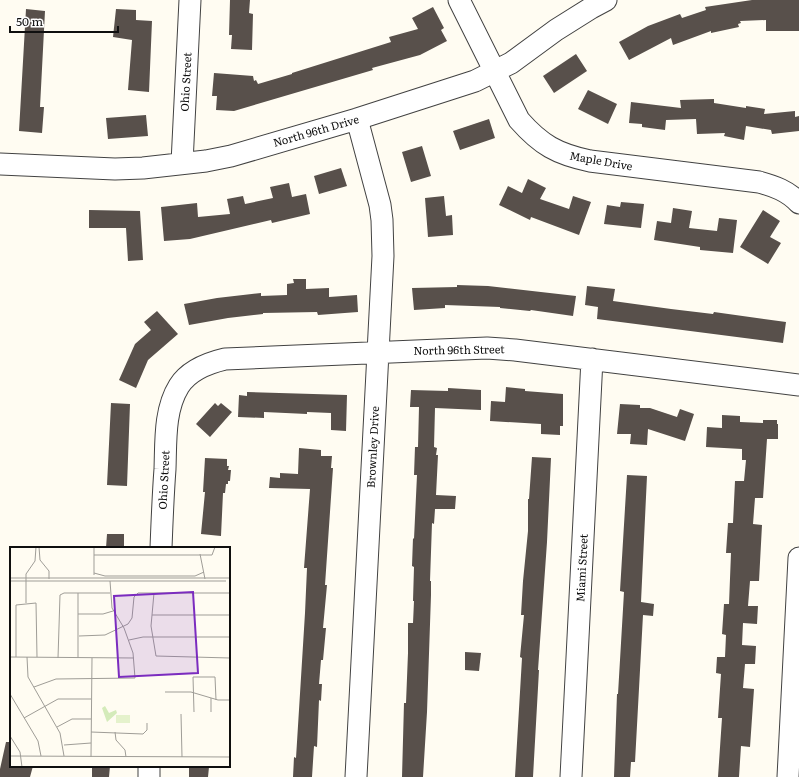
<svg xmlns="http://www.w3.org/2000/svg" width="799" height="777" font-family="Literata,serif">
<rect width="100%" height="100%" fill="#fffcf2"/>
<path fill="#58504b" d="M 230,0 L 250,0 L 249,13 L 253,14 L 252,50 L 231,49 L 232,35 L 229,35 Z
M 752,0 L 799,0 L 799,31 L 766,31 L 766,20 L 740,21 L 741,23 L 738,24 L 739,27 L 711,33 L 711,31 L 673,45 L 671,38 L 629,60 L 619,42 L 648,26 L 680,14 L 682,18 L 706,10 L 705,7 Z
M 433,7 L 444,28 L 441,30 L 447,41 L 420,55 L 372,68 L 373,70 L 234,111 L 216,110 L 217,96 L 212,96 L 214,73 L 253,76 L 254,81 L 256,80 L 258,84 L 292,74 L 292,73 L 391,42 L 389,37 L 418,29 L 412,18 Z
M 26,9 L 45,11 L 40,107 L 44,107 L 42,133 L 19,131 Z
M 116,9 L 136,10 L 136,20 L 152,21 L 149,92 L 128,90 L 132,40 L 113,37 Z
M 576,54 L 587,71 L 554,93 L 543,76 Z
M 588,90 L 617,104 L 608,124 L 578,109 Z
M 714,99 L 714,103 L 746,108 L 746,106 L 765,109 L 764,114 L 795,111 L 795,117 L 799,116 L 799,131 L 772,134 L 771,130 L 746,126 L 744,140 L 724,136 L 725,133 L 697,134 L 696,119 L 666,120 L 665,130 L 642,127 L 642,124 L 629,123 L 631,102 L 681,108 L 680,100 Z
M 146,115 L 148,136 L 108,139 L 106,118 Z
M 489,119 L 495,138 L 460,150 L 453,131 Z
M 422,146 L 431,176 L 411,182 L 402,152 Z
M 341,168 L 347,186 L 319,194 L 314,176 Z
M 528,179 L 546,188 L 540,199 L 569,209 L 573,196 L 591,202 L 579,235 L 531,217 L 530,220 L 499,205 L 508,186 L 522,193 Z
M 289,183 L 292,197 L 306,194 L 310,214 L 272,223 L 271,220 L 190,239 L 164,241 L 161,207 L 197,203 L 198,217 L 230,214 L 227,199 L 243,196 L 245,204 L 273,198 L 270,187 Z
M 444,196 L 446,216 L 452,215 L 453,235 L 428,237 L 425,198 Z
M 621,202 L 644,204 L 641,228 L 604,224 L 607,205 L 620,207 Z
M 673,208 L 692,211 L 689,228 L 717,231 L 719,218 L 737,220 L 733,253 L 700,250 L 700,247 L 654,240 L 657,221 L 671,223 Z
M 89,210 L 140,211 L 143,260 L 128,261 L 126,228 L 89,228 Z
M 763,210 L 780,221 L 770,237 L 781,243 L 768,264 L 740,247 Z
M 293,279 L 306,279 L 306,289 L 329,288 L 329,297 L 357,295 L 358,312 L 318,315 L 317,312 L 263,313 L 263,314 L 228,318 L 189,325 L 184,304 L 217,298 L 261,293 L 261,296 L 287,295 L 287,284 L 294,283 Z
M 457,285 L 488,286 L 576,296 L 573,316 L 531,310 L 530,311 L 500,308 L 500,307 L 445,305 L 445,308 L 414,310 L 412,288 L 457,287 Z
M 587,286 L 615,289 L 613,301 L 671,309 L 713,314 L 714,312 L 786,322 L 783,343 L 597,319 L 598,307 L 585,305 Z
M 157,311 L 178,334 L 148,360 L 136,388 L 119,380 L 135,344 L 151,330 L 144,322 Z
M 506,387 L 525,389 L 525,391 L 563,394 L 563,426 L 560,426 L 560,435 L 541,434 L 541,424 L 490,421 L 491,401 L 505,402 Z
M 448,388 L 481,390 L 481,410 L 435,408 L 434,447 L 437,448 L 436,455 L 438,455 L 436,495 L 456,496 L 455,509 L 435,509 L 434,524 L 432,523 L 430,581 L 431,581 L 431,595 L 427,712 L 423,777 L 402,777 L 404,703 L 406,703 L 408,653 L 408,623 L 413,623 L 414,601 L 413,601 L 414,567 L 412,566 L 413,538 L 414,539 L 417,475 L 414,475 L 415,447 L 418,447 L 419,407 L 410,407 L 411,390 L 448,391 Z
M 247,392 L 347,395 L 346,431 L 331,430 L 331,413 L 307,412 L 307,414 L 264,412 L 264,418 L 238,417 L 239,395 L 247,396 Z
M 111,403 L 130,404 L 127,486 L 107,485 Z
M 215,403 L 218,406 L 221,403 L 232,412 L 210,437 L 196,424 Z
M 620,404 L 640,405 L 640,408 L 650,408 L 677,417 L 680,409 L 694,414 L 685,441 L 648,429 L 647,445 L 630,444 L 631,434 L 617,434 Z
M 722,415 L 740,416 L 740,422 L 763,423 L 763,420 L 777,420 L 777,424 L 778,424 L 778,439 L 767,439 L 763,498 L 755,498 L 753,524 L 762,525 L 759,581 L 750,581 L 748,606 L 758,606 L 757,624 L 743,623 L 742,645 L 756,646 L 755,664 L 745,664 L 743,688 L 754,689 L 750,747 L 741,746 L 739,777 L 718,777 L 722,718 L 718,718 L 721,674 L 716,673 L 717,657 L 725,657 L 726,635 L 722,634 L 724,604 L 729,604 L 731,553 L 726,553 L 728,523 L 733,523 L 735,481 L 744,481 L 746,460 L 742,460 L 742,449 L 706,447 L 707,427 L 722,428 Z
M 299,448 L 321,450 L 321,456 L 332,456 L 331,468 L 333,468 L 325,585 L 327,585 L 323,628 L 326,628 L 323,660 L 321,660 L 319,684 L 322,684 L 321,701 L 319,700 L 317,747 L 314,746 L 312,777 L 293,777 L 294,757 L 296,758 L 305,613 L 307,568 L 304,568 L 310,489 L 269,488 L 270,477 L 280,478 L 280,473 L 298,474 Z
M 532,457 L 551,458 L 547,542 L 538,670 L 539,670 L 533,777 L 515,777 L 522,658 L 520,657 L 524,615 L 521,615 L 523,581 L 528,531 L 528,499 L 529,499 Z
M 205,458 L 227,459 L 227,466 L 229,466 L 228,470 L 231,470 L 230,481 L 228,481 L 228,484 L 226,484 L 225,493 L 223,493 L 221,536 L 201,534 L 205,492 L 203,492 Z
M 627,475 L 647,476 L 641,602 L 654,604 L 653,616 L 643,615 L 635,762 L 631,762 L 630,777 L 614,777 L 617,694 L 618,694 L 624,592 L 620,591 Z
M 107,534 L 124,534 L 124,548 L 106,548 Z
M 465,652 L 481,653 L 479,671 L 465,670 Z
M 6,742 L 11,742 L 11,766 L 33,766 L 30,777 L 0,777 L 0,769 Z
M 92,766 L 110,766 L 109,777 L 92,777 Z
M 189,766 L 209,767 L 208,777 L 189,777 Z"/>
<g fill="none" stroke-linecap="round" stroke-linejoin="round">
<defs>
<path id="minor" d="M 459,0 L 519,120 C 541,145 557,154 590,161 L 759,182 C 774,186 788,191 799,203
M 182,163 L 190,0
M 0,164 L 115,169 L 143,168 L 206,161 L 231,156 L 357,119 L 475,81 L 511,63 L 556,30 L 591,8 L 606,0
M 161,548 C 162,522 163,495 165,469 C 166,442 164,410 179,386 C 189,370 208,363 225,359 L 487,348 L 515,350 L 799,385
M 149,777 L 149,766
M 356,777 L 383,256 L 382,220 L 380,205 L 357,119
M 571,777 L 592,359
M 788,777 L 799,558"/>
</defs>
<use href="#minor" stroke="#424242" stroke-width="23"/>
<use href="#minor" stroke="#fff" stroke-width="21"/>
</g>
<g text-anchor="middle" stroke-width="4" stroke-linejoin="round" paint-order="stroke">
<g font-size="11" fill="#0f0f0f" stroke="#fff">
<text transform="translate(186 82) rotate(-87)" y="4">Ohio Street</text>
<text transform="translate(316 131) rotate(-16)" y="4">North 96th Drive</text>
<text transform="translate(601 161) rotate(10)" y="4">Maple Drive</text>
<text transform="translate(459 350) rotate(-1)" y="4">North 96th Street</text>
<text transform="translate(373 447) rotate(-87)" y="4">Brownley Drive</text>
<text transform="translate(164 480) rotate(-87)" y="4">Ohio Street</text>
<text transform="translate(582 568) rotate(-87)" y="4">Miami Street</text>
</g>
</g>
<g transform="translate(10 547)">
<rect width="220" height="220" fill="#fffcf2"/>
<path d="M 95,159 L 99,166 L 106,163 L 107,166 L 97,175 L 92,161 Z" fill="#d4ebba"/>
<path d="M 106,168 L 120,168 L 120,176 L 106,176 Z" fill="#e5f2cc"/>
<path fill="none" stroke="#9f9d97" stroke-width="1" d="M 29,0 L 30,13 L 39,24 L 39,32M 190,7 L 195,32M 84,8 L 202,8 L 205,0M 84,26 L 95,29 L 185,29 L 194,25M 84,28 L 84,0M 0,31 L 220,31M 0,34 L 216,34M 68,46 L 68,111M 144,46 L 141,79 L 146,109 L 220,111M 16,56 L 16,27 L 25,14 L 26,0M 68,67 L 93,67 L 103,64M 142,68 L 220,68M 69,89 L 95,88 L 118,77 L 122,71 L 124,50 L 128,46 L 220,46M 119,93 L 133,90 L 220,90M 0,110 L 124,111M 6,110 L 6,58 L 26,56 L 27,110M 17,110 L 18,130 L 50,186 L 54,209M 48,111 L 50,48 L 54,46 L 100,46M 24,140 L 46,132 L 125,131 L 123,106 L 114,81 L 102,61 L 100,34M 155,145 L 181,145 L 208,153 L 220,153M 0,147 L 28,194 L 31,209M 184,165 L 183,130 L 205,130 L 206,153M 201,165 L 201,151M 171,167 L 172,210M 14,171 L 48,152 L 81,152M 47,180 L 62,172 L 81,172M 81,185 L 133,187 L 137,183 L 137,176M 105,185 L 106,193 L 115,203 L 116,210M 0,189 L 10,205 L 12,220M 54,198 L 81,196M 0,209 L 220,210M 81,210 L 82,111"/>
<path fill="#7b2cbf" fill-opacity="0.15" stroke="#7b2cbf" stroke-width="2" d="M 183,45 L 188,126 L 109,130 L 104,49 Z"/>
<rect width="220" height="220" fill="none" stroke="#0f0f0f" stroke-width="2"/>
</g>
<path d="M10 26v6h108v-6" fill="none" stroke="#0f0f0f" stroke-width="2"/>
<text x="16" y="26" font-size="12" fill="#0f0f0f" stroke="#ffffff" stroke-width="3" paint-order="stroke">50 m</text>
</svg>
